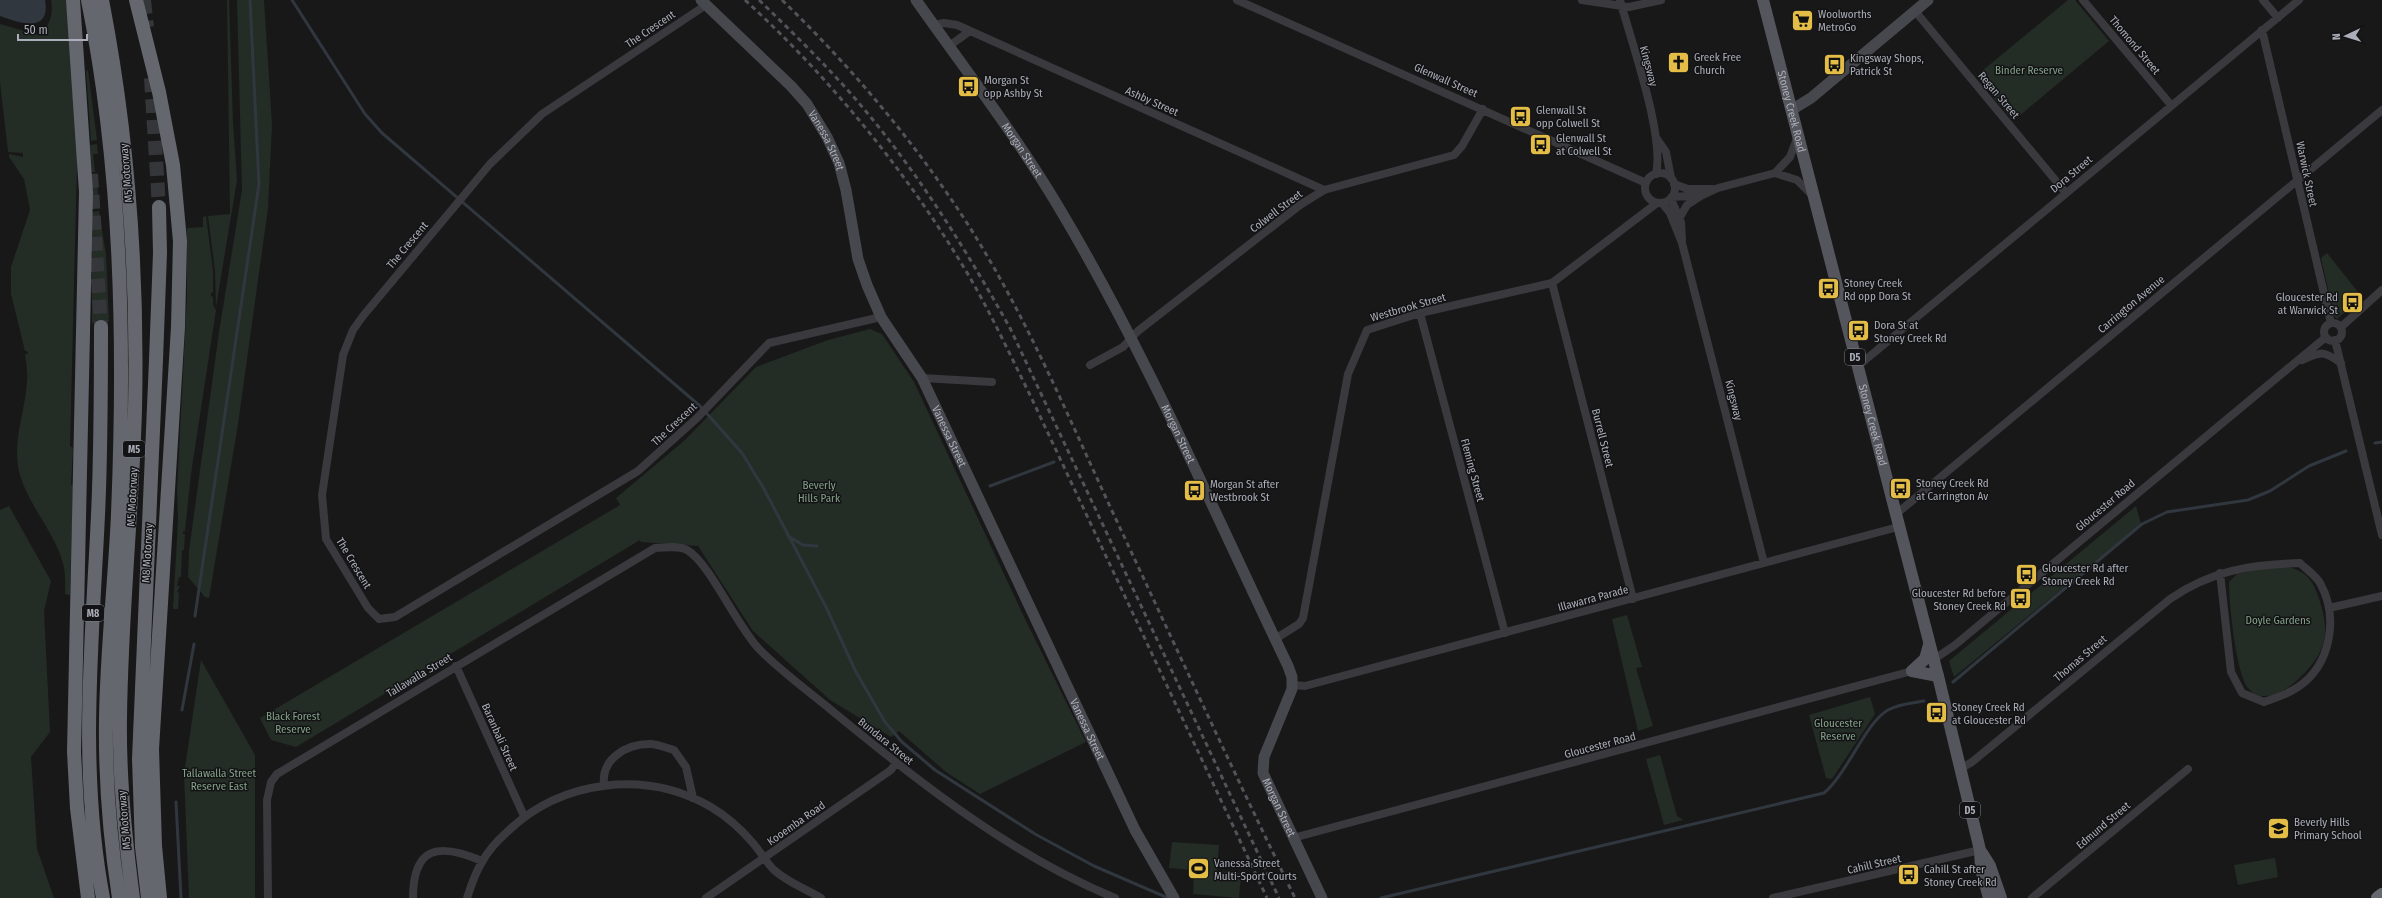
<svg xmlns="http://www.w3.org/2000/svg" width="2382" height="898" font-family="'Fira Sans Condensed',sans-serif">
<rect width="100%" height="100%" fill="#181819"/>
<path fill="#242c26" d="M 51,0 L 66,0 L 71,33 L 79,164 L 77,164 L 70,446 L 73,448 L 71,485 L 73,485 L 70,595 L 65,594 C 65,583 66,571 62,560 C 53,530 29,506 20,475 C 11,443 25,414 27,382 C 28,373 26,363 25,354 L 28,354 L 27,351 L 25,351 L 11,294 L 11,267 L 30,210 L 24,179 L 9,157 L 9,154 L 23,157 L 23,153 L 8,152 L 0,82 L 0,24 L 38,35 C 49,29 54,13 51,0 Z
M 227,0 L 229,0 L 233,122 L 237,180 L 216,307 L 215,271 L 208,216 L 230,214 Z
M 237,0 L 264,0 L 272,125 L 268,208 L 238,424 L 209,598 L 205,597 L 188,577 L 189,551 L 219,332 L 242,190 Z
M 2068,0 L 2075,0 L 2109,41 L 2013,121 L 1976,76 Z
M 88,70 L 97,140 L 91,141 L 86,71 Z
M 97,144 L 98,154 L 93,154 L 95,172 L 92,172 L 90,145 Z
M 93,183 L 97,183 L 99,208 L 92,208 Z
M 99,211 L 106,255 L 109,321 L 92,323 L 92,212 Z
M 206,216 L 213,270 L 213,292 L 211,293 L 211,296 L 213,297 L 213,305 L 216,310 L 191,474 L 185,531 L 183,531 L 183,534 L 185,534 L 184,550 L 182,550 L 181,577 L 179,577 L 177,586 L 180,586 L 177,592 L 179,593 L 178,609 L 173,609 L 178,520 L 177,490 L 187,297 L 187,228 L 203,227 L 203,217 Z
M 2327,253 L 2362,297 L 2337,319 L 2334,316 L 2321,258 Z
M 870,329 L 882,334 L 914,382 L 1026,621 L 1086,742 L 980,794 L 946,772 L 899,731 L 891,737 L 830,700 L 753,631 L 698,546 L 641,542 L 640,540 L 296,747 L 271,740 L 260,718 L 620,505 L 616,498 L 685,440 L 756,367 L 828,340 Z
M 9,506 L 51,581 L 44,611 L 50,732 L 31,757 L 37,849 L 54,898 L 0,898 L 0,510 Z
M 2136,506 L 2141,524 L 1954,677 L 1949,661 Z
M 2275,566 C 2296,566 2310,573 2317,593 C 2323,609 2328,627 2323,644 C 2318,666 2271,714 2249,689 C 2236,675 2229,603 2229,582 L 2237,574 Z
M 1627,615 L 1642,667 L 1636,668 L 1653,726 L 1638,731 L 1612,619 Z
M 201,660 L 255,755 L 255,898 L 189,898 L 184,774 Z
M 1870,697 L 1875,714 L 1832,779 L 1826,778 L 1809,715 Z
M 1660,755 L 1677,816 L 1683,820 L 1664,825 L 1646,759 Z
M 1172,842 L 1219,845 L 1217,871 L 1241,873 L 1239,898 L 1193,894 L 1194,870 L 1169,868 Z
M 2275,858 L 2278,877 L 2238,885 L 2234,865 Z"/>
<path fill="#31373f" d="M 0,0 L 45,0 C 51,34 19,23 0,16 Z"/>
<g fill="none" stroke-linecap="round" stroke-linejoin="round">
<path stroke="#31373f" stroke-width="3" d="M 292,0 L 365,114 L 382,133 L 700,406 L 742,453 L 764,489 L 826,607 L 856,672 L 885,722 L 902,742 L 935,770 L 1035,834 L 1094,866 L 1168,898
M 2375,443 L 2382,442
M 990,486 L 1054,462
M 788,536 L 803,545 L 817,546
M 195,616 L 259,184 L 250,0
M 1953,682 L 2142,524 L 2167,512 L 2248,500 L 2270,491 L 2309,466 L 2346,451
M 182,710 L 194,644
M 176,802 L 181,898
M 1381,898 L 1824,793 C 1847,774 1866,722 1888,710 C 1898,704 1913,703 1924,701"/>
<path stroke="#353639" stroke-width="14" stroke-dasharray="14 7" stroke-linecap="butt" d="M 144,0 L 147,27
M 151,78 L 159,207
M 91,174 L 101,327"/>
<path stroke="#39393e" stroke-width="8" d="M 1237,0 L 1646,183
M 1582,0 L 1629,7 L 1661,0
M 1620,0 C 1631,41 1665,136 1656,174
M 2083,0 L 2171,105
M 2263,0 L 2278,18
M 706,5 L 542,114 L 490,164 L 363,316 L 353,330 L 343,355 L 322,495 L 326,539 L 368,608 L 379,619 L 395,617 L 638,471 L 697,418 L 769,343 L 881,317
M 1915,11 L 2066,193
M 934,25 L 944,23 L 957,25 L 1324,190
M 2262,30 L 2331,323
M 949,46 L 970,31
M 1657,139 L 1666,152 L 1671,178
M 1775,173 L 1797,180 L 1811,194
M1645 188a15 15 0 1 1 30 0a15 15 0 1 1-30 0Z
M 1674,184 L 1688,189 L 1713,189
M 1672,197 L 1703,195 L 1718,188 L 1775,173 L 1790,157 L 1798,136
M 1671,199 L 1681,222 L 1682,240
M 1662,203 L 1670,213 L 1682,243 L 1764,563
M 1680,217 L 1687,205 L 1701,196
M 1552,283 L 1633,599
M 1420,313 L 1505,633
M2324 332a9 9 0 1 1 18 0a9 9 0 1 1-18 0Z
M 2341,327 L 2382,290
M 2335,340 L 2382,535
M 2302,360 C 2322,351 2324,351 2341,363
M 1090,365 L 1123,347 L 1138,331 L 1300,205 L 1324,190 L 1454,155 L 1462,146 L 1483,109
M 1858,366 L 2299,0
M 922,378 L 992,382
M 1895,515 L 2382,110
M 2329,608 L 2382,596
M 1275,639 L 1299,624 L 1303,618 L 1348,374 L 1367,330 L 1420,313 L 1552,283 L 1657,203
M 1933,660 L 1955,645 L 2326,337
M 456,666 L 524,816
M 1293,685 L 1305,686 L 1898,527
M 1960,769 L 1972,762 L 2170,599 C 2212,570 2250,565 2300,563 C 2306,569 2316,576 2320,583 C 2339,617 2331,665 2298,687 C 2288,694 2275,698 2264,702 L 2242,693 L 2231,672 L 2220,573
M 604,785 C 601,759 626,744 650,744 C 657,744 667,748 674,750 L 686,767 L 693,798
M 1293,838 L 1912,671
M 268,898 L 267,800 L 271,782 L 277,774 L 655,548 C 665,548 678,545 687,550 C 710,563 737,627 760,650 C 783,673 811,693 836,714 C 921,784 1013,856 1115,898
M 413,898 C 413,845 440,843 482,861
M 467,898 C 471,886 475,873 482,862 C 488,851 498,840 507,832 C 561,780 645,769 711,807 C 726,816 740,828 752,842 C 760,851 766,862 774,870 C 787,882 806,889 821,898
M 706,898 L 891,770 L 896,763
M 1773,898 L 1980,850
M 2032,898 L 2188,769"/>
<g stroke="#47484e" stroke-width="11">
<path id="s1" d="M 701,0 L 791,86 L 807,104 L 827,137 L 839,163 L 846,190 L 858,259 L 867,285 L 881,317 L 922,378 L 1135,830 L 1174,898"/>
<path id="s2" d="M 916,0 C 964,68 1015,134 1058,206 C 1146,353 1214,512 1288,666 L 1292,677 L 1292,689 L 1264,757 L 1263,773 L 1322,898"/>
<path d="M 1793,109 L 1811,98 L 1928,0"/>
</g>
<g stroke="#55565d" stroke-width="12">
<path id="s3" d="M 1763,0 L 1939,680 L 1980,850 L 1981,869 L 1989,898"/>
<path d="M 1912,671 L 1925,659 L 1929,645"/>
<path d="M 1912,671 L 1938,676"/>
<path d="M 1982,853 L 1990,866 L 2001,898"/>
</g>
<path stroke="#65676f" stroke-width="14" d="M 73,0 L 86,192 L 74,752 L 77,808 L 88,898
M 88,0 C 122,169 125,343 118,514 C 115,582 107,650 106,718 C 105,777 110,839 119,898
M 102,0 C 128,134 138,273 135,410 C 132,513 121,615 120,718 C 119,778 125,838 133,898
M 136,0 L 159,92 L 173,165 L 180,241 L 178,327 L 152,749 L 155,846 L 160,898
M 101,327 C 101,389 101,452 98,515 C 92,643 79,771 103,898
M 148,898 L 142,847 L 139,759 L 156,360 L 160,253 L 159,207
M 2378,898 L 2382,895"/>
<path stroke="#525359" stroke-width="3" stroke-dasharray="5 4" stroke-linecap="butt" d="M 745,0 C 831,79 906,171 966,271 C 990,311 1010,355 1031,397 L 1267,898
M 759,0 C 791,31 823,62 852,95 C 914,166 964,246 1010,328 L 1279,898
M 782,0 C 844,60 902,127 951,199 C 1018,296 1064,408 1114,515 C 1174,643 1233,771 1295,898"/>
</g>
<defs>
<symbol id="supermarket-square" viewBox="-11 -11 22 22"><rect x="-9" y="-9" width="18" height="18" rx="4" fill="#e3bd46" stroke="#131315"/><path d="M-6-5.5h2.5l.6 2H6L4.5 2H-2.5L-4.4-4H-6ZM-1.5 3.2a1.3 1.3 0 1 0 .1 0ZM3 3.2a1.3 1.3 0 1 0 .1 0Z" fill="#111"/></symbol>
<symbol id="church-square" viewBox="-11 -11 22 22"><rect x="-9" y="-9" width="18" height="18" rx="4" fill="#e3bd46" stroke="#131315"/><path d="M-1.2-6h2.4v3.5h3.3v2.4h-3.3V6h-2.4V-.1h-3.3v-2.4h3.3Z" fill="#111"/></symbol>
<symbol id="bus-square" viewBox="-11 -11 22 22"><rect x="-9" y="-9" width="18" height="18" rx="4" fill="#e3bd46" stroke="#131315"/><path d="M-5-6H5V4H4V6H2V4H-2V6H-4V4H-5ZM-3.5-4V0h7V-4ZM-3.5 1.2v1.5H-2V1.2ZM2 1.2v1.5H3.5V1.2Z" fill="#111"/></symbol>
<symbol id="school-square" viewBox="-11 -11 22 22"><rect x="-9" y="-9" width="18" height="18" rx="4" fill="#e3bd46" stroke="#131315"/><path d="M0-5L7-2L0 1L-7-2ZM-4 1L0 2.5L4 1V4Q0 6-4 4Z" fill="#111"/></symbol>
<symbol id="stadium-square" viewBox="-11 -11 22 22"><rect x="-9" y="-9" width="18" height="18" rx="4" fill="#e3bd46" stroke="#131315"/><path d="M0-5a6.5 5 0 1 0 0 10a6.5 5 0 1 0 0-10ZM-3.5-1.8h7v3.6h-7Z" fill="#111"/></symbol>
</defs>
<g fill-rule="evenodd">
<use href="#supermarket-square" x="1790" y="8" width="25" height="25"/>
<use href="#church-square" x="1666" y="50" width="25" height="25"/>
<use href="#bus-square" x="1822" y="52" width="25" height="25"/>
<use href="#bus-square" x="956" y="74" width="25" height="25"/>
<use href="#bus-square" x="1508" y="104" width="25" height="25"/>
<use href="#bus-square" x="1528" y="132" width="25" height="25"/>
<use href="#bus-square" x="1816" y="276" width="25" height="25"/>
<use href="#bus-square" x="2340" y="290" width="25" height="25"/>
<use href="#bus-square" x="1846" y="318" width="25" height="25"/>
<use href="#bus-square" x="1888" y="476" width="25" height="25"/>
<use href="#bus-square" x="1182" y="478" width="25" height="25"/>
<use href="#bus-square" x="2014" y="562" width="25" height="25"/>
<use href="#bus-square" x="2008" y="586" width="25" height="25"/>
<use href="#bus-square" x="1924" y="700" width="25" height="25"/>
<use href="#school-square" x="2266" y="816" width="25" height="25"/>
<use href="#stadium-square" x="1186" y="856" width="25" height="25"/>
<use href="#bus-square" x="1896" y="862" width="25" height="25"/>
</g>
<g text-anchor="middle" stroke-width="3" stroke-linejoin="round" paint-order="stroke">
<g fill="#131315" stroke="#7d8087" stroke-width="1">
<rect x="1845" y="349" width="20" height="16" rx="3"/>
<rect x="123" y="441" width="22" height="16" rx="3"/>
<rect x="82" y="605" width="22" height="16" rx="3"/>
<rect x="1960" y="802" width="20" height="16" rx="3"/>
</g>
<g font-size="10" font-weight="bold" fill="#abaeb8">
<text x="1855" y="361">D5</text>
<text x="134" y="453">M5</text>
<text x="93" y="617">M8</text>
<text x="1970" y="814">D5</text>
</g>
<g font-size="11" fill="#abaeb8" stroke="#131315" text-anchor="start">
<text x="1818" y="18">Woolworths<tspan x="1818" dy="13">MetroGo</tspan></text>
<text x="1694" y="61">Greek Free<tspan x="1694" dy="13">Church</tspan></text>
<text x="1850" y="62">Kingsway Shops,<tspan x="1850" dy="13">Patrick St</tspan></text>
<text x="984" y="84">Morgan St<tspan x="984" dy="13">opp Ashby St</tspan></text>
<text x="1536" y="114">Glenwall St<tspan x="1536" dy="13">opp Colwell St</tspan></text>
<text x="1556" y="142">Glenwall St<tspan x="1556" dy="13">at Colwell St</tspan></text>
<text x="1844" y="287">Stoney Creek<tspan x="1844" dy="13">Rd opp Dora St</tspan></text>
<text x="2338" y="301" text-anchor="end">Gloucester Rd<tspan x="2338" dy="13">at Warwick St</tspan></text>
<text x="1874" y="329">Dora St at<tspan x="1874" dy="13">Stoney Creek Rd</tspan></text>
<text x="1916" y="487">Stoney Creek Rd<tspan x="1916" dy="13">at Carrington Av</tspan></text>
<text x="1210" y="488">Morgan St after<tspan x="1210" dy="13">Westbrook St</tspan></text>
<text x="2042" y="572">Gloucester Rd after<tspan x="2042" dy="13">Stoney Creek Rd</tspan></text>
<text x="2006" y="597" text-anchor="end">Gloucester Rd before<tspan x="2006" dy="13">Stoney Creek Rd</tspan></text>
<text x="1952" y="711">Stoney Creek Rd<tspan x="1952" dy="13">at Gloucester Rd</tspan></text>
<text x="2294" y="826">Beverly Hills<tspan x="2294" dy="13">Primary School</tspan></text>
<text x="1214" y="867">Vanessa Street<tspan x="1214" dy="13">Multi-Sport Courts</tspan></text>
<text x="1924" y="873">Cahill St after<tspan x="1924" dy="13">Stoney Creek Rd</tspan></text>
</g>
<g font-size="11" fill="#abaeb8" stroke="#131315">
<text transform="translate(650 29) rotate(-34)" y="4">The Crescent</text>
<text transform="translate(2135 45) rotate(50)" y="4">Thomond Street</text>
<text transform="translate(1649 66) rotate(75)" y="4">Kingsway</text>
<text transform="translate(1446 80) rotate(24)" y="4">Glenwall Street</text>
<text transform="translate(1999 95) rotate(50)" y="4">Regan Street</text>
<text transform="translate(1152 101) rotate(24)" y="4">Ashby Street</text>
<text dy="4" stroke="none"><textPath href="#s3" startOffset="115">Stoney Creek Road</textPath></text>
<text dy="4" stroke="none"><textPath href="#s1" startOffset="190">Vanessa Street</textPath></text>
<text dy="4" stroke="none"><textPath href="#s2" startOffset="184">Morgan Street</textPath></text>
<text transform="translate(126 173) rotate(-95)" y="4">M5 Motorway</text>
<text transform="translate(2071 174) rotate(-40)" y="4">Dora Street</text>
<text transform="translate(2307 174) rotate(78)" y="4">Warwick Street</text>
<text transform="translate(1276 211) rotate(-37)" y="4">Colwell Street</text>
<text transform="translate(407 245) rotate(-50)" y="4">The Crescent</text>
<text transform="translate(2131 304) rotate(-40)" y="4">Carrington Avenue</text>
<text transform="translate(1408 307) rotate(-16)" y="4">Westbrook Street</text>
<text transform="translate(1734 400) rotate(76)" y="4">Kingsway</text>
<text transform="translate(674 424) rotate(-43)" y="4">The Crescent</text>
<text dy="4" stroke="none"><textPath href="#s3" startOffset="439">Stoney Creek Road</textPath></text>
<text dy="4" stroke="none"><textPath href="#s2" startOffset="508">Morgan Street</textPath></text>
<text dy="4" stroke="none"><textPath href="#s1" startOffset="514">Vanessa Street</textPath></text>
<text transform="translate(1603 438) rotate(76)" y="4">Burrell Street</text>
<text transform="translate(1473 470) rotate(75)" y="4">Fleming Street</text>
<text transform="translate(132 497) rotate(-87)" y="4">M5 Motorway</text>
<text transform="translate(2105 505) rotate(-40)" y="4">Gloucester Road</text>
<text transform="translate(147 553) rotate(-87)" y="4">M8 Motorway</text>
<text transform="translate(354 563) rotate(59)" y="4">The Crescent</text>
<text transform="translate(1593 598) rotate(-15)" y="4">Illawarra Parade</text>
<text transform="translate(2080 658) rotate(-40)" y="4">Thomas Street</text>
<text transform="translate(419 675) rotate(-31)" y="4">Tallawalla Street</text>
<text dy="4" stroke="none"><textPath href="#s1" startOffset="838">Vanessa Street</textPath></text>
<text transform="translate(500 737) rotate(66)" y="4">Baranbali Street</text>
<text transform="translate(886 741) rotate(39)" y="4">Bundara Street</text>
<text transform="translate(1600 745) rotate(-15)" y="4">Gloucester Road</text>
<text dy="4" stroke="none"><textPath href="#s2" startOffset="916">Morgan Street</textPath></text>
<text transform="translate(124 820) rotate(-95)" y="4">M5 Motorway</text>
<text transform="translate(796 823) rotate(-35)" y="4">Kooemba Road</text>
<text transform="translate(2103 825) rotate(-40)" y="4">Edmund Street</text>
<text transform="translate(1874 864) rotate(-13)" y="4">Cahill Street</text>
</g>
<g font-size="11" fill="#84a288" stroke="#131315">
<text x="2029" y="74">Binder Reserve</text>
<text x="819" y="489">Beverly<tspan x="819" dy="13">Hills Park</tspan></text>
<text x="2278" y="624">Doyle Gardens</text>
<text x="293" y="720">Black Forest<tspan x="293" dy="13">Reserve</tspan></text>
<text x="1838" y="727">Gloucester<tspan x="1838" dy="13">Reserve</tspan></text>
<text x="219" y="777">Tallawalla Street<tspan x="219" dy="13">Reserve East</tspan></text>
</g>
</g>
<g transform="translate(2346 36) rotate(266)" stroke="#131315" stroke-width="3" paint-order="stroke">
<path d="M0-3L7 15L0 10L-7 15Z" fill="#abaeb8"/>
<text y="-6" font-size="11" font-weight="bold" text-anchor="middle" fill="#abaeb8">N</text>
</g>
<path d="M18 34v6h69v-6" fill="none" stroke="#abaeb8" stroke-width="2"/>
<text x="24" y="34" font-size="12" fill="#abaeb8" stroke="#131315" stroke-width="3" paint-order="stroke">50 m</text>
</svg>
